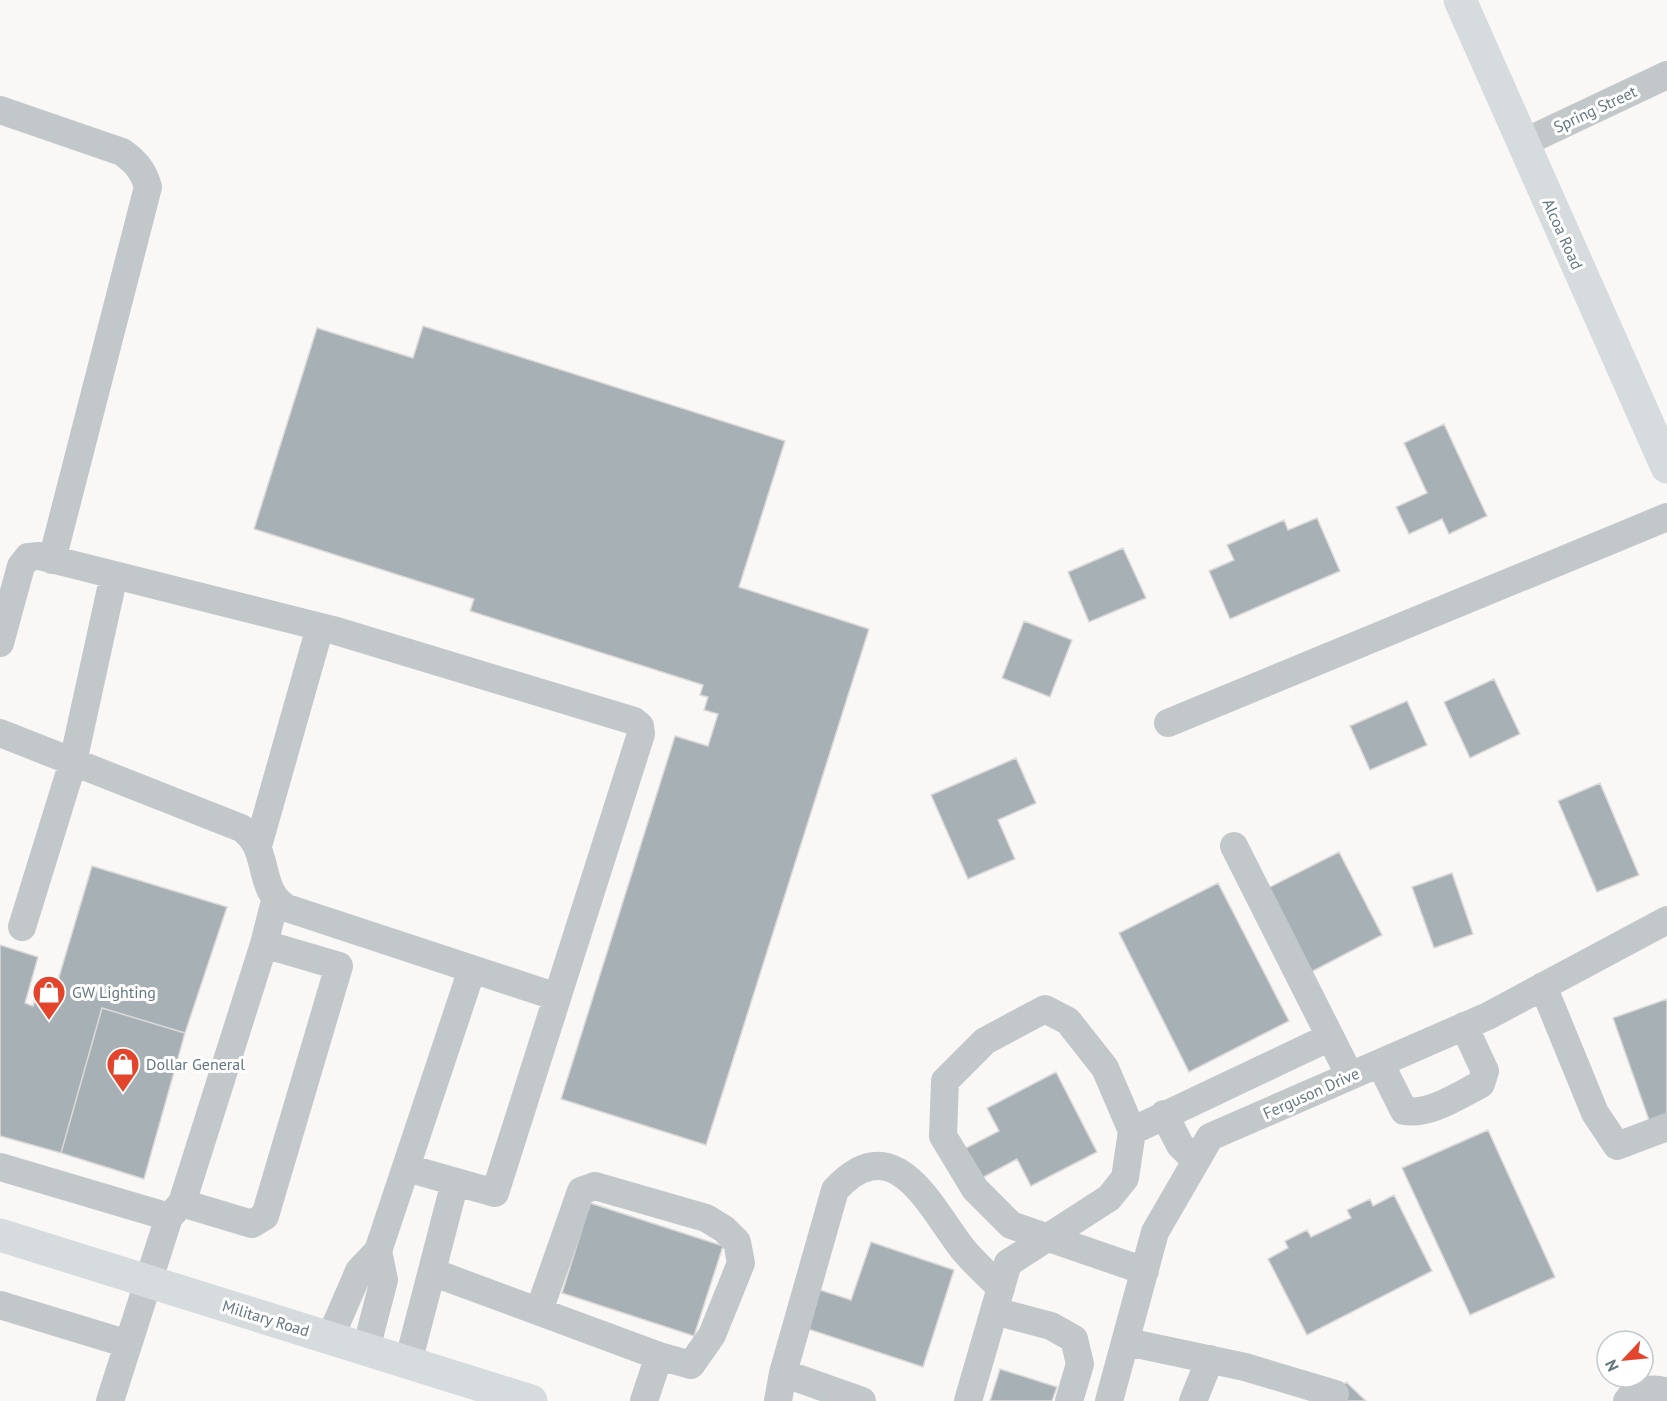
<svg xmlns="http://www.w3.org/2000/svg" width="1667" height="1401" font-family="'PT Sans',sans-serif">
<rect width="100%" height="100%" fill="#f9f8f6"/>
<path fill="#a7b1b5" stroke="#dbdad8" stroke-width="1.5" d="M 423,326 L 785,441 L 739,587 L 869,629 L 706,1145 L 561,1099 L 675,736 L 708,746 L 718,714 L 704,710 L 708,697 L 700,695 L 703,685 L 470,611 L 474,599 L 254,529 L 317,328 L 413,358 Z
M 1444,424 L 1487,516 L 1449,534 L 1442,519 L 1409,534 L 1396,507 L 1427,493 L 1404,443 Z
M 1317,518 L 1340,571 L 1230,619 L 1209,571 L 1234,560 L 1227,545 L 1284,520 L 1288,530 Z
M 1123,548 L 1146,598 L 1089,622 L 1068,572 Z
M 1024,621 L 1072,640 L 1050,697 L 1002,678 Z
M 1494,679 L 1520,734 L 1470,758 L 1444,702 Z
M 1407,701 L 1427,745 L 1370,770 L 1350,726 Z
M 1016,758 L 1036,803 L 998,820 L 1015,859 L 968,879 L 931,795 Z
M 1600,783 L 1639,875 L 1597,892 L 1558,801 Z
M 1339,852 L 1382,935 L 1309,973 L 1266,889 Z
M 92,866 L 227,907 L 185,1033 L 102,1008 L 61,1153 L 0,1136 L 0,945 L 38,957 L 25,1003 L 33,1006 L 40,983 L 56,987 Z
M 1452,873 L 1473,934 L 1434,948 L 1412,887 Z
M 1218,883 L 1289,1021 L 1189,1072 L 1119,933 Z
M 1667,999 L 1667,1117 L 1650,1123 L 1613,1018 Z
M 102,1008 L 185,1033 L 144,1179 L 61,1153 Z
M 1056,1072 L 1097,1152 L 1031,1186 L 1017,1159 L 978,1180 L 962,1150 L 999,1131 L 987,1108 Z
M 1488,1130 L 1555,1277 L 1470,1315 L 1402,1168 Z
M 1394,1195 L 1432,1271 L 1307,1335 L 1268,1259 L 1288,1248 L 1285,1241 L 1307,1230 L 1311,1237 L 1351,1218 L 1347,1210 L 1370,1199 L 1373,1206 Z
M 590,1203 L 723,1246 L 694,1336 L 562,1293 Z
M 871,1242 L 954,1270 L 923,1367 L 802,1327 L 814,1288 L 851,1300 Z
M 1000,1369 L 1057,1387 L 1052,1401 L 990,1401 Z
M 1346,1382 L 1366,1401 L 1329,1401 Z"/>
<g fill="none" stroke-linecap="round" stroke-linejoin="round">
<path stroke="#c2c7ca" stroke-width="28" d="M 0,110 L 122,152 C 136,162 143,170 148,187 L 52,560
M 1523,143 L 1667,75
M 0,643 L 21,566 L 28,557 L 39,556 L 333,630 L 634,721 L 640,726 L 641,734 L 495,1193 L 407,1168
M 1168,723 L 1667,517
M 0,733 L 241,828 C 272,848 255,889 287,908 L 557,997
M 258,846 L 320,627
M 1234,846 L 1350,1076
M 22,927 L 73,762 L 114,575
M 1543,986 L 1595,1113 L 1617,1146 L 1667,1127
M 1380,1063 L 1404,1111 C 1430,1115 1458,1096 1481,1084 L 1485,1071 L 1464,1026
M 1164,1114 L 1180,1145 L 1196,1161
M 1132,1131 L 1330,1037
M 0,1167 L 169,1217
M 182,1203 L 264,944 L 275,901
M 432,1272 L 659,1356 L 691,1365 L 712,1335 L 741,1263 L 737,1242 L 724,1229 L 706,1218 L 595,1186 L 581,1191 L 539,1311
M 0,1305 L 128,1344
M 994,1311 L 1051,1326 L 1074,1339 L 1080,1364 L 1069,1401
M 330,1338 L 359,1271 L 378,1251 L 472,969
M 1127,1342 L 1245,1367 L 1335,1394
M 366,1349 L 384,1280 L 378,1251
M 408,1363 L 455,1182
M 783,1373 L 862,1401
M 110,1401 L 169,1217 L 182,1203 L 252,1224 L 265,1216 L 339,966 L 264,944
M 644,1401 L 659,1356
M 778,1401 L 783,1373 L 835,1190 C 894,1126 929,1205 962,1248 C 973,1262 988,1275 1001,1288
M 968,1401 L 1008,1263 L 1109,1198 L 1125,1178 L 1132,1131 L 1105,1068 L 1068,1021 L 1045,1009 L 985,1041 L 945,1081 L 943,1136 L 975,1189 L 1011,1225 L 1145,1271
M 1109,1401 L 1155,1232 L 1210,1137 L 1488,1016 L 1667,920
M 1193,1401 L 1210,1359
M 1627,1401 C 1634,1390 1655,1387 1667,1392"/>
<path stroke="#d6dbde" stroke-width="33" d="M 1460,0 L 1667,467
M 0,1235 L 531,1401"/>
</g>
<defs>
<symbol id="shop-pin" viewBox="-11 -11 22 30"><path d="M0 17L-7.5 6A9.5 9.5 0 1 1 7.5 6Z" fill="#e3442c" stroke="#fff"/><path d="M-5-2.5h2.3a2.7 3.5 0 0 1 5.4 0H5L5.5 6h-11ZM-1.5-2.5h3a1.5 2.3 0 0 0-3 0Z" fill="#fff"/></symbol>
</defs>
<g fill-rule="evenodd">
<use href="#shop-pin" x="30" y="973" width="38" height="52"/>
<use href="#shop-pin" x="104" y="1045" width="38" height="52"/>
</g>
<g text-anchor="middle" stroke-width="6" stroke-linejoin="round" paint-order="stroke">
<g font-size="16" fill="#647781" stroke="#fff">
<text transform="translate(1595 109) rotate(-25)" y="6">Spring Street</text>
<text transform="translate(1563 234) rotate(66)" y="6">Alcoa Road</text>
<text transform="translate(1311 1093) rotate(-24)" y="6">Ferguson Drive</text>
<text transform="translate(266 1318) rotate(17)" y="6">Military Road</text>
</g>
<g font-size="16" fill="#647781" stroke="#fff" text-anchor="start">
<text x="72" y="998">GW Lighting</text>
<text x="146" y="1070">Dollar General</text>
</g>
</g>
<g transform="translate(1625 1359) rotate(244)"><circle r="28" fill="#ffffff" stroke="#c1c9cd" stroke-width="1.5"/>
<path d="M0-4.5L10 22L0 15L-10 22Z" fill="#e3442c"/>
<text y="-9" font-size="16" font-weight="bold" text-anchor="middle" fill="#647781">N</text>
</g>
</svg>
